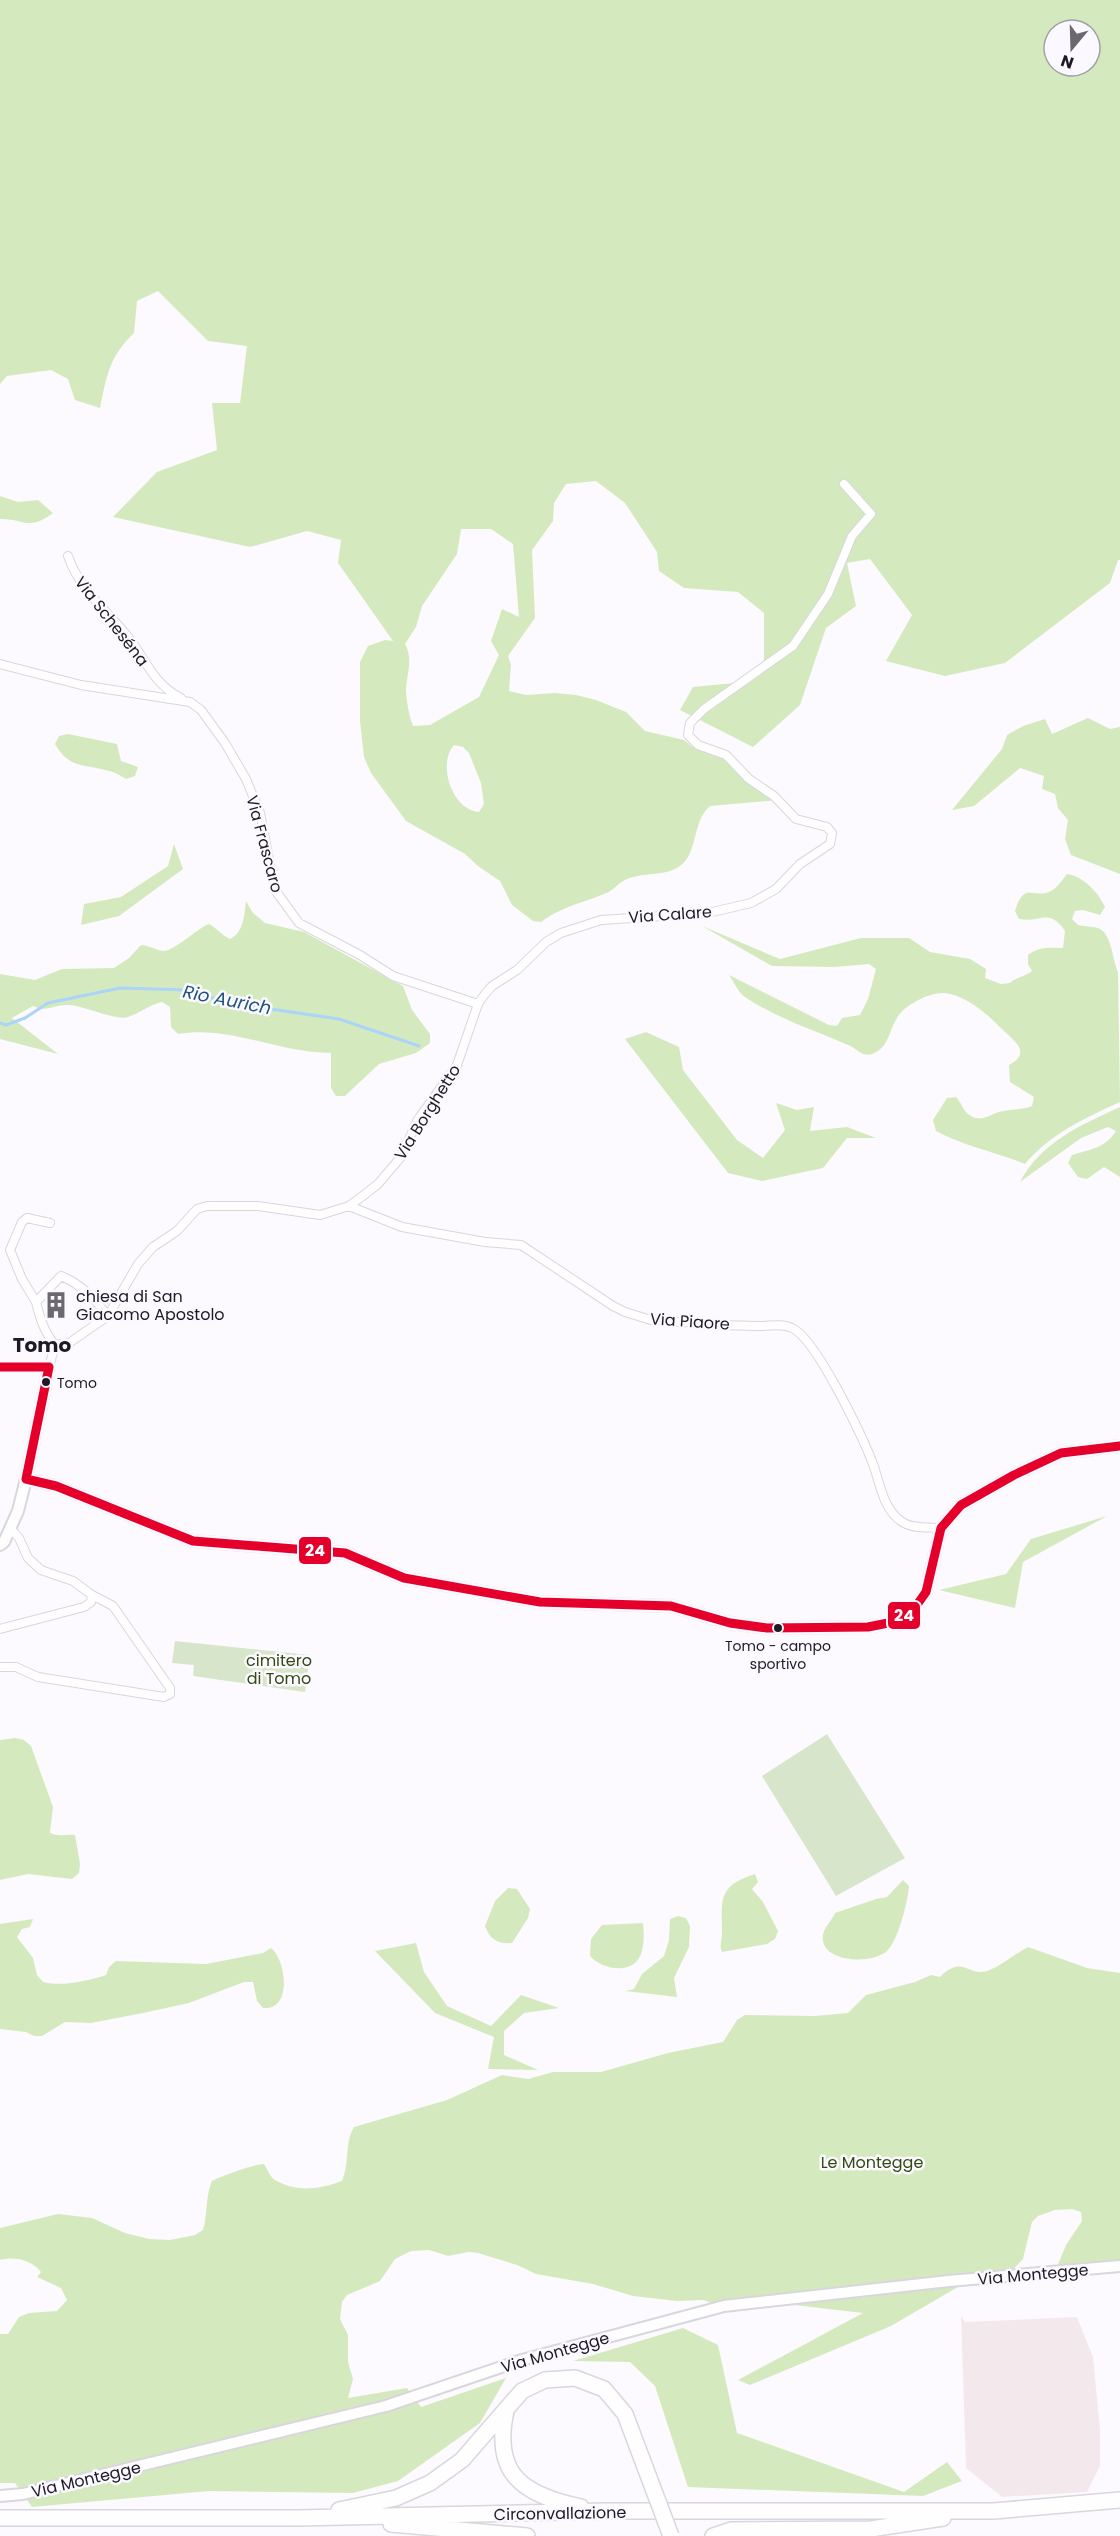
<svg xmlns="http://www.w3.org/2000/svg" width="1120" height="2536" font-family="Poppins,sans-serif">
<rect width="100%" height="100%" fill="#fcfafe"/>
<path fill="#f3e9ed" d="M 961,2316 L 965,2322 L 1077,2317 L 1093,2357 L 1100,2429 L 1100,2466 L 1087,2492 L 1002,2497 L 966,2468 Z"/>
<path fill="#d7e6ca" d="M 175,1641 L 310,1655 L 305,1692 L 193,1676 L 194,1665 L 172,1663 Z
M 827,1734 L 905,1858 L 836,1896 L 762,1776 Z"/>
<path fill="#d4eabe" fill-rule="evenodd" d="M 0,0 L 1120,0 L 1120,560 L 1118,560 L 1110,583 L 1005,663 L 945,676 L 886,661 L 912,615 L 870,559 L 847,563 L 856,606 L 826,628 L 800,705 L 753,747 L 680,710 L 693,687 L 744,682 L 764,660 L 764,613 L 738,592 L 684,588 L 659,571 L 657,552 L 625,503 L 596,481 L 566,484 L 554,503 L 553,521 L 532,550 L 535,618 L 508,656 L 511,665 L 509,691 L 526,695 L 555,693 L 576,695 L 596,700 L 626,712 L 645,731 L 684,740 L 693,747 L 712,754 L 726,755 L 778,800 L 710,806 C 692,821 698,854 680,866 C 664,877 644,872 627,879 C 618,883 613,891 604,894 C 580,904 563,906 541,922 L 533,921 L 512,905 L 500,881 L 478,866 L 465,854 L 406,821 L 371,773 L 364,757 L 360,721 L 360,662 L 368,646 L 385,640 L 393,641 L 338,563 L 341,540 L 307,531 L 250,547 L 113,517 L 157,472 L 217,450 L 212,403 L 240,403 L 247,346 L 208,341 L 158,291 L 137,301 L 134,333 C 109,357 107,375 100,408 L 75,400 L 68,379 L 51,370 L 7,376 L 0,384 ZM 1054,30 L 1090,30 L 1090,66 L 1054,66 ZM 461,529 L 491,529 L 513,544 L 519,617 L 502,609 L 491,641 L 499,655 L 479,697 L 430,725 L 413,726 C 409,716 407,704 406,692 C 406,675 414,660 405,644 L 416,627 L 422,606 L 457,554 ZM 454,745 L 463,747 L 469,753 L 481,783 L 484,804 L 479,812 C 452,810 437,764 454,745 Z
M 0,496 L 18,502 L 38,500 L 53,513 C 28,532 23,518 0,519 Z
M 1088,718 L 1110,729 L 1120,727 L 1120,874 L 1071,855 L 1065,839 L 1068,820 L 1058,808 L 1055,794 L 1042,789 L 1044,776 L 1020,768 L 974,806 L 952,810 L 1002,749 L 1007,735 L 1023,726 L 1045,719 L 1052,734 Z
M 68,734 L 117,744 L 121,761 L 138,767 L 135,776 L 126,779 C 121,776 115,772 109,771 C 86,764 70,770 55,744 L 59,736 Z
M 174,844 L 183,869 L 119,916 L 81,925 L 84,904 L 121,897 L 168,866 Z
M 1067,874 C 1083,876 1099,893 1105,907 L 1100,915 L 1083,910 L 1075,911 L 1072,919 L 1078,925 C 1085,927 1092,926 1098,928 C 1112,933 1112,959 1118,972 L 1120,1102 C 1085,1118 1050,1134 1025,1164 C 996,1152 963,1146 936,1131 L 933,1120 L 947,1098 L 956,1097 C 962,1103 963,1112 971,1116 C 983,1123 991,1113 1003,1111 C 1013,1109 1022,1110 1032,1106 L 1034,1097 L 1010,1082 L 1009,1065 C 1031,1053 1016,1042 1004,1031 C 989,1016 967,995 944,993 C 930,992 904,1005 897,1018 C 889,1030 889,1048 872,1054 C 869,1055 867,1055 863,1054 C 858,1052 854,1047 848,1045 C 814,1030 776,1018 745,997 C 738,992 734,982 729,975 L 829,1025 L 837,1026 L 842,1018 L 860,1015 L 868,999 L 876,969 L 869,964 L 834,967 L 772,966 L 702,926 L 780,959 L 861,938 L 909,938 L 930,952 L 970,959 L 986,969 L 985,978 L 1001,984 L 1010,983 C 1017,977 1024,977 1032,971 L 1028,964 L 1028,955 C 1040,946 1049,948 1063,948 L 1065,931 C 1049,907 1041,923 1019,919 L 1015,911 C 1024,882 1031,898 1049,892 C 1057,889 1062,880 1067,874 Z
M 246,901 L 253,913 L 265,923 L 304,932 L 403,986 L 412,1010 L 430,1034 L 430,1043 L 416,1053 L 379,1064 L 345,1096 L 336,1096 L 331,1088 L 331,1053 C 278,1053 230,1025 178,1034 L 171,1027 L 170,1007 L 162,1002 C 149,1005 140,1013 128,1017 C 116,1021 82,1005 69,1005 C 54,1004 47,1013 33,1006 L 12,1018 L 58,1054 L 0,1039 L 0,974 L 35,980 L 62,969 L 114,968 L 129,958 L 141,945 C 150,945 156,951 164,951 C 176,950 196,929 209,924 C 217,928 221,935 230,939 C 244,932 244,916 246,901 Z
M 646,1032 L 679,1047 L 683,1070 L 737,1140 L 763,1158 L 785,1130 L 776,1103 L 797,1110 L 814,1107 L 810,1131 L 847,1127 L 876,1138 L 847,1138 L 823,1168 L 762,1181 L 728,1173 L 625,1039 Z
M 1120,1107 L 1120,1177 L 1104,1167 L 1087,1179 L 1078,1177 L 1068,1163 L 1072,1155 C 1091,1149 1104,1149 1116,1131 L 1108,1127 L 1081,1138 L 1020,1182 C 1041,1142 1081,1125 1120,1107 Z
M 1107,1516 L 1023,1562 L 1015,1608 L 939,1590 L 1006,1574 L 1031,1539 Z
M 15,1738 L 24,1740 L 31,1746 L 53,1807 L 50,1833 C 59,1837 66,1834 75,1835 L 80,1864 L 79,1873 L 72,1879 L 28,1874 L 0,1880 L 0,1740 Z
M 755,1874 L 758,1882 L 752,1889 L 763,1902 L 778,1931 L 775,1939 L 767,1944 L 722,1952 C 719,1944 722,1941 722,1933 C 722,1900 717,1886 755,1874 Z
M 903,1880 L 909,1886 C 908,1901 898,1941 887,1951 C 873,1964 827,1963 823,1941 C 821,1929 831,1923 835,1913 L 876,1899 L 887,1897 Z
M 508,1888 L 517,1889 L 530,1909 L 528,1918 L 512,1943 C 498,1944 490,1940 485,1926 L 495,1901 Z
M 678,1916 L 686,1918 L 690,1926 L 689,1947 L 674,1978 L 677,1997 L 625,1991 L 634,1989 L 642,1974 L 664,1956 L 669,1940 L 670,1919 Z
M 33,1919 L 30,1927 L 22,1929 L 17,1937 L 33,1958 L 37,1975 L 43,1982 C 62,1987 87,1981 106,1975 L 109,1967 L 116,1961 L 206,1964 L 263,1953 L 271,1948 C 286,1959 293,2011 263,2008 L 257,2001 L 253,1982 L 244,1982 L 189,2003 L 143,2013 L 91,2023 L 65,2022 L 42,2036 L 34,2036 L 26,2032 L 0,2029 L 0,1924 Z
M 643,1923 C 644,1934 645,1952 637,1961 C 626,1974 600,1968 590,1956 L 591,1939 L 602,1925 Z
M 416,1943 L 424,1972 L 447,2006 L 491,2026 L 521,1995 L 559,2008 L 524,2013 L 504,2031 L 504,2055 L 538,2070 L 488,2069 L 494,2037 L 435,2013 L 375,1951 Z
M 1028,1947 L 1087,1968 L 1120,1973 L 1120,2266 L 1054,2274 L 1066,2245 L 1082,2221 L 1081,2212 L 1072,2209 L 1055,2210 L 1038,2216 L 1032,2222 L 1023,2259 L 1003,2280 L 963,2284 L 891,2326 L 750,2385 L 738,2380 L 863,2313 L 752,2300 L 720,2306 L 703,2300 L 677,2301 L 633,2296 L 593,2284 L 536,2274 L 517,2265 L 478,2253 L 469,2252 L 448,2256 L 429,2250 L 411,2251 L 395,2259 L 380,2281 L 347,2295 L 342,2302 L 340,2319 L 348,2335 L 348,2362 L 353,2379 L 348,2398 L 407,2388 L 421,2407 L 506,2378 L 480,2423 L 398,2481 L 353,2493 L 209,2491 L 32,2507 L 15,2483 L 0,2483 L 0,2334 L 8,2334 L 19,2317 L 29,2313 L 57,2311 L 67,2300 L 61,2288 L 37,2277 L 41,2272 C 32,2260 14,2256 0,2260 L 0,2228 L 58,2214 L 92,2218 L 125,2233 L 149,2239 L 170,2240 L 195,2235 L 203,2230 C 208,2214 205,2197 212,2181 C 222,2176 254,2164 264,2164 C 267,2169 271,2178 275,2180 C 297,2193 320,2189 342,2181 C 350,2163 344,2144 354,2127 L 447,2100 L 502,2075 L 528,2079 L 553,2072 L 601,2072 L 668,2053 L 723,2042 L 737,2020 L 745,2015 L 815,2016 L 848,2013 L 866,1995 L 915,1982 L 931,1975 L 940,1977 C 963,1954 968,1977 987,1971 C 1002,1966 1014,1954 1028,1947 Z
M 683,2328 L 718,2345 L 737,2433 L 904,2492 L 947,2462 L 962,2481 L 923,2496 L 688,2487 L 655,2386 L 630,2362 L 573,2361 Z"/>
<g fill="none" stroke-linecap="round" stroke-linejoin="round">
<path stroke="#acd4f8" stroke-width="3" d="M 0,1023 L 6,1025 L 25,1018 L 48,1003 L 120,988 L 187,990 L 229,1003 L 339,1019 L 419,1046"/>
<defs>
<path id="street" d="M 68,556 C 80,591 107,610 129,638 C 146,660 154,685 181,698
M 0,664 L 81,685 L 190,702 L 201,710 L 225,743 L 246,779 L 260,813 L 275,890 L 299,923 L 360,955 L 393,976 L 478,1004
M 349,1206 L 402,1227 L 485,1242 L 521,1245 L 613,1306 L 625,1312 L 651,1320 C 688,1322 724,1326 761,1326 C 772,1326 782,1323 792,1328 C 816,1338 863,1438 873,1464 C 880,1483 883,1509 901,1521 C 911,1529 928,1527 941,1528
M 36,1302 L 22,1279 L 10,1250 L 22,1222 L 27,1218 L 50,1223
M 55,1345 L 69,1343 L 108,1316 L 138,1264 L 153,1247 L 177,1231 L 197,1209 L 207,1206 L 258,1206 L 320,1215 L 349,1206 L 364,1195 L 378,1184 L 401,1157 L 417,1121 L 457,1065 L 478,1004 L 485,994 L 492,986 L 517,970 L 546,942 L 561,933 L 601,920 L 708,913 L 751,903 L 776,889 L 800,864 L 830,844 L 832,833 L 827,827 L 796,819 L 774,796 L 749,779 L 726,755 L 698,745 L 688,735 L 690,723 L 704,709 L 793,646 L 828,594 L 852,536 L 871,514 L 844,484
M 55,1345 C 44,1332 40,1318 36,1302 L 61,1276 C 81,1284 95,1299 108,1316
M 49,1367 L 55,1345
M 0,1629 L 84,1607 L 91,1602 L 92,1595
M 0,1667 L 16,1667 L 38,1677 L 164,1697 L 170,1694 L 170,1688 L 113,1606 L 92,1595 L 73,1581 L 41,1570 L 28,1558 L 19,1538 L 10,1528"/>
<path id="secondary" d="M 0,1367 L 49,1367 L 26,1479 L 18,1511 L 4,1542 L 0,1545
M 26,1479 L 56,1486 L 193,1541 L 345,1553 L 404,1578 L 540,1602 L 671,1606 L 730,1623 L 767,1628 L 868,1627 L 893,1622 L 914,1609 L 926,1592 L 941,1528 L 961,1505 L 1014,1475 L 1061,1453 L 1120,1446
M 0,2496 L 23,2494 L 386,2406 L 522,2360 L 724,2306 L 949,2281 L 1120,2266"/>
<path id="highway" d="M 506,2411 C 492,2475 524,2495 581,2507
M 339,2510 L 396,2498 L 430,2483 L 462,2460 L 522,2391 L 545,2380
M 0,2518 L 298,2518 L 605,2511 L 994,2511 L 1120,2500
M 391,2524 L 527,2536
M 713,2536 L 731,2530 L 871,2529 L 943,2518"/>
</defs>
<use href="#street" stroke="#d9d6dd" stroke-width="10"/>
<use href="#secondary" stroke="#d9d6dd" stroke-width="14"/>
<use href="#highway" stroke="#d9d6dd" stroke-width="18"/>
<use href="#street" stroke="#fffeff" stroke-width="8"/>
<use href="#secondary" stroke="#fffeff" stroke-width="10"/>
<use href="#highway" stroke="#fffeff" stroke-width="15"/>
<defs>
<path id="highway-bridge" d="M 545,2380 L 575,2378 L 604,2389 L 625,2414 L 671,2536"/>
</defs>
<use href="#highway-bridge" stroke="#d9d6dd" stroke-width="18" stroke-linecap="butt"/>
<use href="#highway-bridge" stroke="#fffeff" stroke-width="15"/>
<defs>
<path id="bus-1" d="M 0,1367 L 49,1367
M 26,1479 L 56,1486 L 193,1541 L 345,1553 L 404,1578 L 540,1602 L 671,1606 L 730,1623 L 767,1628 L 868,1627 L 893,1622 L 914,1609 L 926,1592 L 941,1528 L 961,1505 L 1014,1475 L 1061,1453 L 1120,1446
M 26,1479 L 49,1367"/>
</defs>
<use href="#bus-1" stroke="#fbf9ff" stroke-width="14"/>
<use href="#bus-1" stroke="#e4002b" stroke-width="9"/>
</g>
<defs>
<symbol id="building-bare" viewBox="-9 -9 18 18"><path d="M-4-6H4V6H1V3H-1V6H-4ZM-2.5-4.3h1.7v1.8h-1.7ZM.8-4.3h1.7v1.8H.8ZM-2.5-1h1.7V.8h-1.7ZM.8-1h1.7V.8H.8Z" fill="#6b6870" stroke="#fbf9ff" stroke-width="2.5" paint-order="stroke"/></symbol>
</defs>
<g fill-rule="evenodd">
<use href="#building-bare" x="37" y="1286" width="38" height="38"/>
</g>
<g fill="#1d1a24" stroke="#fbf9ff" stroke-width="2">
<circle cx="46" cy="1382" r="5"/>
<circle cx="778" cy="1628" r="5"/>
</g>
<g text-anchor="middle" stroke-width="5" stroke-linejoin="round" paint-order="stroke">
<g font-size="14" fill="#1d1a24" stroke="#fbf9ff" text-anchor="start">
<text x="57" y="1388">Tomo</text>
<text x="778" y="1651" text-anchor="middle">Tomo - campo<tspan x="778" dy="18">sportivo</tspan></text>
</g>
<g font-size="16" fill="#1d1a24" stroke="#fbf9ff">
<text transform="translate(112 621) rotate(52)" y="6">Via Scheséna</text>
<text transform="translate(265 844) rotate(75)" y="6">Via Frascaro</text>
<text transform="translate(670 914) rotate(-4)" y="6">Via Calare</text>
<text transform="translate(427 1112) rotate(-58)" y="6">Via Borghetto</text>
<text transform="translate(690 1321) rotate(4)" y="6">Via Piaore</text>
<text transform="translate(1033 2274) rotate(-5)" y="6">Via Montegge</text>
<text transform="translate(555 2352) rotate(-16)" y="6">Via Montegge</text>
<text transform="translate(86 2479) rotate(-13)" y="6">Via Montegge</text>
<text transform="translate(560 2513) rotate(-1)" y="6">Circonvallazione</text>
</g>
<g font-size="16" fill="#1d1a24" stroke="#fbf9ff" text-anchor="start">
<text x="76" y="1302">chiesa di San<tspan x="76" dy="18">Giacomo Apostolo</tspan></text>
</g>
<g font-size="16" fill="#324b12" stroke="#fbf9ff">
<text x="279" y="1666">cimitero<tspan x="279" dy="18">di Tomo</tspan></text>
<text x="872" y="2168">Le Montegge</text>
</g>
<g font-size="18" font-style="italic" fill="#1e547d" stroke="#fbf9ff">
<text transform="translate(227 1000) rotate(11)" y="6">Rio Aurich</text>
</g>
<g font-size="20" font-weight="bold" fill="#1d1a24" stroke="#fbf9ff">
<text x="42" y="1352">Tomo</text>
</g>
</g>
<g stroke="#fbf9ff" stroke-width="2">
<rect x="298" y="1536" width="34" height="29" rx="6" fill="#e4002b"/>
<rect x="887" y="1601" width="34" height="29" rx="6" fill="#e4002b"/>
</g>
<g font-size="16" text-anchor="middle" font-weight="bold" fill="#fff">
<text x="315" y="1556">24</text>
<text x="904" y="1621">24</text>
</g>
<g transform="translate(1072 48) rotate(199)"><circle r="28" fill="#fbf9ff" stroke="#a2a0a7" stroke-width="1.5"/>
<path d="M0-4.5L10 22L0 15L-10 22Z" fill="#6b6870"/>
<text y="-9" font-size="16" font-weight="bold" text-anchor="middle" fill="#1d1a24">N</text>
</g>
</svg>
